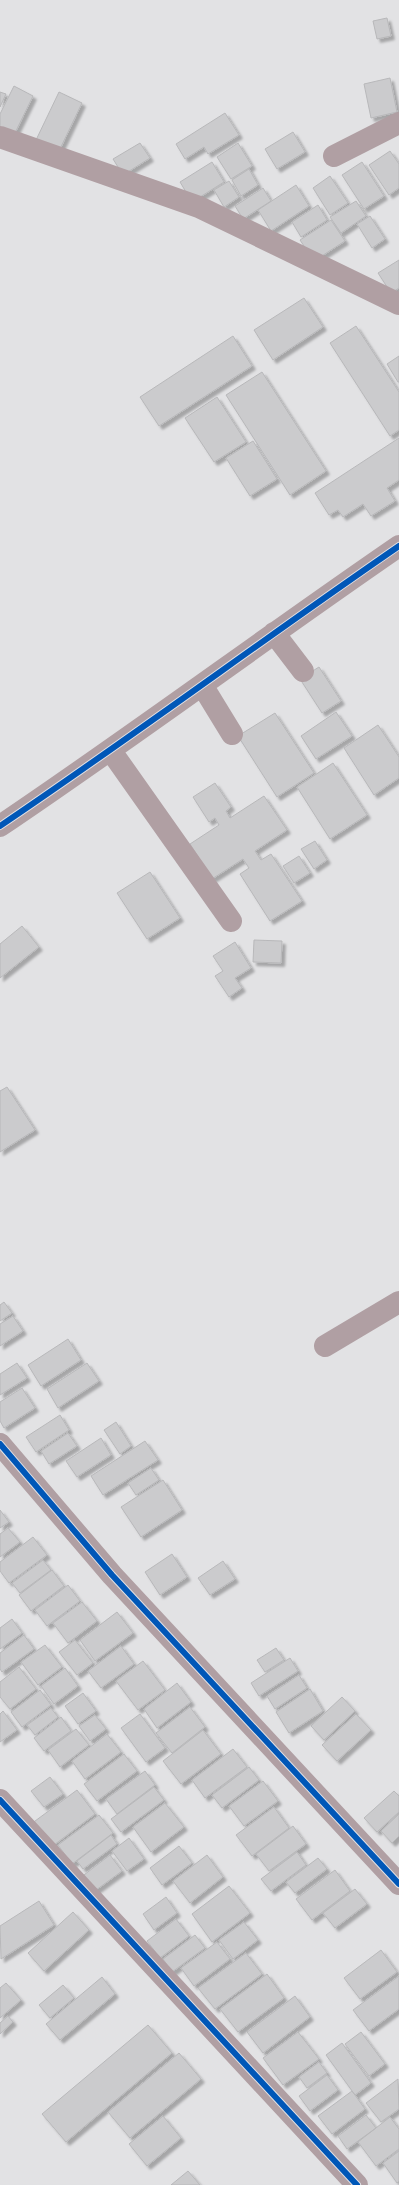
<svg xmlns="http://www.w3.org/2000/svg" width="399" height="2185" font-family="'Alegreya Sans',sans-serif">
<defs>
<filter id="shadow"><feDropShadow dx="3.5" dy="3.5" stdDeviation="1" flood-color="#0004"/></filter>
</defs>
<rect width="100%" height="100%" fill="#e2e2e4"/>
<path fill="#cbcbcd" stroke="#b8b8ba" filter="url(#shadow)" d="M 387,18 L 391,36 L 377,39 L 373,21 Z
M 390,78 L 397,112 L 371,118 L 364,84 Z
M 14,86 L 33,96 L 13,137 L 0,130 L 0,114 Z
M 0,92 L 6,94 L 0,107 Z
M 59,92 L 82,103 L 59,151 L 36,140 Z
M 225,113 L 239,135 L 208,154 L 204,147 L 185,159 L 176,144 Z
M 293,132 L 305,152 L 277,169 L 265,149 Z
M 140,143 L 150,158 L 123,175 L 113,159 Z
M 238,143 L 252,166 L 231,179 L 217,157 Z
M 390,151 L 399,164 L 399,188 L 389,195 L 369,165 Z
M 212,162 L 224,182 L 192,202 L 180,182 Z
M 362,162 L 384,196 L 364,209 L 342,175 Z
M 249,169 L 258,185 L 241,196 L 232,180 Z
M 330,176 L 348,203 L 330,215 L 313,188 Z
M 229,181 L 239,197 L 224,207 L 214,190 Z
M 296,185 L 309,206 L 271,231 L 258,210 Z
M 263,188 L 271,201 L 243,219 L 235,206 Z
M 356,201 L 366,216 L 341,233 L 330,217 Z
M 318,205 L 327,220 L 301,237 L 292,222 Z
M 370,216 L 385,239 L 372,248 L 357,224 Z
M 331,220 L 345,241 L 314,261 L 300,240 Z
M 399,260 L 399,288 L 391,293 L 378,273 Z
M 304,298 L 323,327 L 273,360 L 254,330 Z
M 356,326 L 399,392 L 399,430 L 390,436 L 330,343 Z
M 233,336 L 252,366 L 159,426 L 140,397 Z
M 399,356 L 399,382 L 398,382 L 387,364 Z
M 262,372 L 326,471 L 290,495 L 226,395 Z
M 217,397 L 246,442 L 214,462 L 185,418 Z
M 399,438 L 399,480 L 387,488 L 395,501 L 371,516 L 363,504 L 343,517 L 338,510 L 329,515 L 315,493 Z
M 253,441 L 277,479 L 250,496 L 226,458 Z
M 319,667 L 341,701 L 322,713 L 300,679 Z
M 336,712 L 352,736 L 316,759 L 301,736 Z
M 275,713 L 314,773 L 277,797 L 238,736 Z
M 378,725 L 399,757 L 399,778 L 374,795 L 344,748 Z
M 333,763 L 367,815 L 330,839 L 297,787 Z
M 215,783 L 231,807 L 226,811 L 230,818 L 264,796 L 287,830 L 255,851 L 261,860 L 271,854 L 302,901 L 270,921 L 240,874 L 249,868 L 243,859 L 212,879 L 190,844 L 219,825 L 215,818 L 209,822 L 193,797 Z
M 315,841 L 327,860 L 314,869 L 301,849 Z
M 299,856 L 310,873 L 294,883 L 283,866 Z
M 150,872 L 180,918 L 147,939 L 117,893 Z
M 22,926 L 39,947 L 0,978 L 0,944 Z
M 254,940 L 282,941 L 281,963 L 253,962 Z
M 235,942 L 251,968 L 235,978 L 242,988 L 229,997 L 215,976 L 223,971 L 213,956 Z
M 7,1087 L 35,1130 L 0,1152 L 0,1091 Z
M 4,1302 L 12,1313 L 0,1321 L 0,1305 Z
M 13,1316 L 23,1331 L 0,1346 L 0,1324 Z
M 68,1339 L 81,1360 L 41,1386 L 28,1365 Z
M 17,1363 L 27,1378 L 0,1395 L 0,1374 Z
M 87,1363 L 99,1381 L 58,1408 L 47,1389 Z
M 22,1388 L 35,1408 L 4,1428 L 0,1421 L 0,1402 Z
M 60,1415 L 69,1430 L 36,1452 L 26,1437 Z
M 116,1422 L 131,1446 L 120,1454 L 104,1430 Z
M 68,1433 L 77,1446 L 49,1464 L 41,1451 Z
M 101,1438 L 111,1455 L 77,1477 L 66,1461 Z
M 145,1441 L 158,1460 L 103,1495 L 91,1476 Z
M 151,1468 L 159,1480 L 136,1495 L 128,1483 Z
M 163,1480 L 182,1510 L 141,1537 L 121,1507 Z
M 0,1510 L 9,1522 L 0,1528 Z
M 8,1528 L 20,1542 L 0,1557 L 0,1534 Z
M 33,1537 L 47,1555 L 9,1583 L 0,1571 L 0,1562 Z
M 172,1554 L 187,1577 L 160,1595 L 145,1572 Z
M 43,1560 L 51,1570 L 20,1593 L 12,1583 Z
M 223,1561 L 235,1579 L 210,1595 L 198,1578 Z
M 52,1570 L 64,1586 L 31,1611 L 19,1595 Z
M 68,1585 L 80,1601 L 47,1626 L 35,1610 Z
M 82,1602 L 97,1621 L 68,1643 L 53,1623 Z
M 117,1612 L 133,1633 L 95,1661 L 80,1640 Z
M 12,1619 L 22,1633 L 0,1649 L 0,1628 Z
M 24,1635 L 34,1649 L 2,1672 L 0,1669 L 0,1653 Z
M 75,1640 L 93,1663 L 77,1675 L 59,1652 Z
M 45,1645 L 62,1667 L 38,1685 L 21,1662 Z
M 121,1646 L 134,1664 L 101,1688 L 88,1671 Z
M 276,1648 L 284,1660 L 265,1672 L 257,1660 Z
M 290,1658 L 298,1671 L 259,1696 L 251,1683 Z
M 143,1661 L 165,1690 L 138,1710 L 116,1681 Z
M 19,1667 L 36,1689 L 10,1709 L 0,1697 L 0,1682 Z
M 65,1668 L 78,1686 L 54,1704 L 41,1686 Z
M 299,1675 L 307,1688 L 275,1709 L 267,1696 Z
M 177,1683 L 191,1702 L 157,1728 L 144,1709 Z
M 310,1689 L 323,1711 L 289,1733 L 276,1712 Z
M 40,1690 L 51,1705 L 22,1727 L 11,1712 Z
M 83,1693 L 96,1711 L 78,1724 L 65,1706 Z
M 342,1697 L 355,1711 L 324,1740 L 311,1726 Z
M 190,1707 L 205,1727 L 172,1753 L 156,1733 Z
M 51,1708 L 58,1717 L 35,1735 L 27,1725 Z
M 3,1711 L 17,1730 L 0,1742 L 0,1714 Z
M 140,1714 L 165,1748 L 146,1762 L 121,1728 Z
M 356,1714 L 371,1730 L 337,1761 L 322,1745 Z
M 95,1715 L 106,1729 L 90,1741 L 79,1726 Z
M 61,1717 L 71,1731 L 44,1751 L 34,1738 Z
M 76,1729 L 89,1745 L 60,1767 L 48,1750 Z
M 203,1730 L 221,1754 L 181,1784 L 163,1761 Z
M 107,1734 L 121,1752 L 85,1779 L 72,1761 Z
M 233,1749 L 247,1767 L 205,1798 L 192,1780 Z
M 124,1754 L 137,1771 L 97,1801 L 84,1784 Z
M 249,1767 L 259,1780 L 222,1808 L 212,1795 Z
M 145,1771 L 155,1785 L 117,1814 L 106,1799 Z
M 50,1777 L 63,1794 L 44,1807 L 31,1791 Z
M 263,1781 L 278,1801 L 244,1826 L 229,1806 Z
M 154,1787 L 164,1800 L 121,1832 L 111,1819 Z
M 77,1790 L 95,1814 L 50,1848 L 31,1824 Z
M 394,1791 L 399,1796 L 399,1812 L 377,1832 L 364,1818 Z
M 165,1803 L 184,1827 L 151,1852 L 133,1827 Z
M 274,1807 L 289,1828 L 252,1856 L 236,1835 Z
M 399,1814 L 399,1836 L 392,1843 L 381,1831 Z
M 99,1815 L 113,1833 L 72,1864 L 58,1845 Z
M 293,1826 L 306,1844 L 269,1871 L 256,1854 Z
M 111,1835 L 117,1844 L 83,1869 L 77,1861 Z
M 129,1838 L 144,1859 L 127,1871 L 112,1851 Z
M 179,1846 L 192,1863 L 162,1885 L 150,1868 Z
M 297,1852 L 306,1865 L 271,1891 L 261,1879 Z
M 110,1855 L 122,1871 L 92,1893 L 80,1878 Z
M 207,1855 L 223,1877 L 190,1903 L 173,1881 Z
M 318,1858 L 327,1869 L 295,1893 L 286,1882 Z
M 335,1870 L 350,1891 L 312,1920 L 296,1899 Z
M 229,1886 L 250,1913 L 212,1942 L 192,1914 Z
M 355,1889 L 367,1904 L 335,1928 L 323,1913 Z
M 166,1897 L 177,1913 L 154,1930 L 143,1914 Z
M 39,1901 L 54,1925 L 1,1959 L 0,1926 Z
M 73,1912 L 89,1930 L 44,1971 L 28,1953 Z
M 176,1919 L 189,1936 L 160,1958 L 147,1941 Z
M 244,1922 L 258,1940 L 233,1959 L 219,1940 Z
M 195,1935 L 205,1948 L 172,1972 L 163,1959 Z
M 217,1942 L 230,1959 L 194,1986 L 181,1968 Z
M 381,1950 L 397,1972 L 360,1999 L 344,1978 Z
M 246,1953 L 262,1974 L 215,2009 L 198,1988 Z
M 267,1974 L 284,1998 L 238,2032 L 220,2009 Z
M 399,1976 L 399,2009 L 369,2031 L 353,2010 Z
M 102,1977 L 115,1994 L 60,2040 L 46,2024 Z
M 6,1983 L 21,2000 L 0,2018 L 0,1988 Z
M 63,1985 L 74,1998 L 50,2018 L 39,2005 Z
M 295,1996 L 310,2017 L 263,2053 L 247,2032 Z
M 8,2016 L 13,2022 L 0,2034 L 0,2023 Z
M 148,2025 L 172,2053 L 66,2142 L 42,2114 Z
M 298,2032 L 319,2059 L 283,2085 L 263,2058 Z
M 361,2032 L 385,2064 L 369,2076 L 345,2044 Z
M 342,2043 L 371,2083 L 355,2095 L 326,2055 Z
M 179,2053 L 201,2079 L 130,2138 L 108,2112 Z
M 319,2062 L 327,2073 L 307,2088 L 299,2077 Z
M 327,2075 L 338,2090 L 310,2111 L 299,2096 Z
M 398,2079 L 399,2109 L 381,2122 L 366,2103 Z
M 352,2091 L 365,2109 L 332,2134 L 318,2116 Z
M 366,2115 L 376,2128 L 347,2149 L 338,2136 Z
M 163,2116 L 181,2138 L 147,2166 L 129,2144 Z
M 390,2117 L 399,2129 L 399,2149 L 376,2166 L 358,2142 Z
M 399,2151 L 399,2181 L 397,2183 L 383,2163 Z
M 188,2171 L 200,2185 L 171,2185 Z"/>
<g fill="none" stroke-linecap="round" stroke-linejoin="round">
<path stroke="#b09fa3" stroke-width="22" d="M 0,137 L 199,207 L 399,304
M 334,156 L 399,123
M 274,633 L 303,671
M 202,685 L 232,734
M 111,751 L 231,921
M 0,826 C 135,735 265,638 399,546
M 325,1346 L 399,1302
M 0,1444 L 112,1575 L 399,1884
M 0,1800 L 357,2185"/>
<defs>
<path id="cycleway" d="M 0,826 C 135,735 265,638 399,546
M 0,1444 L 112,1575 L 399,1884
M 0,1800 L 357,2185"/>
</defs>
<use href="#cycleway" stroke="#e1e1e5" stroke-width="8"/>
<use href="#cycleway" stroke="#0057b8" stroke-width="6"/>
</g>
</svg>
